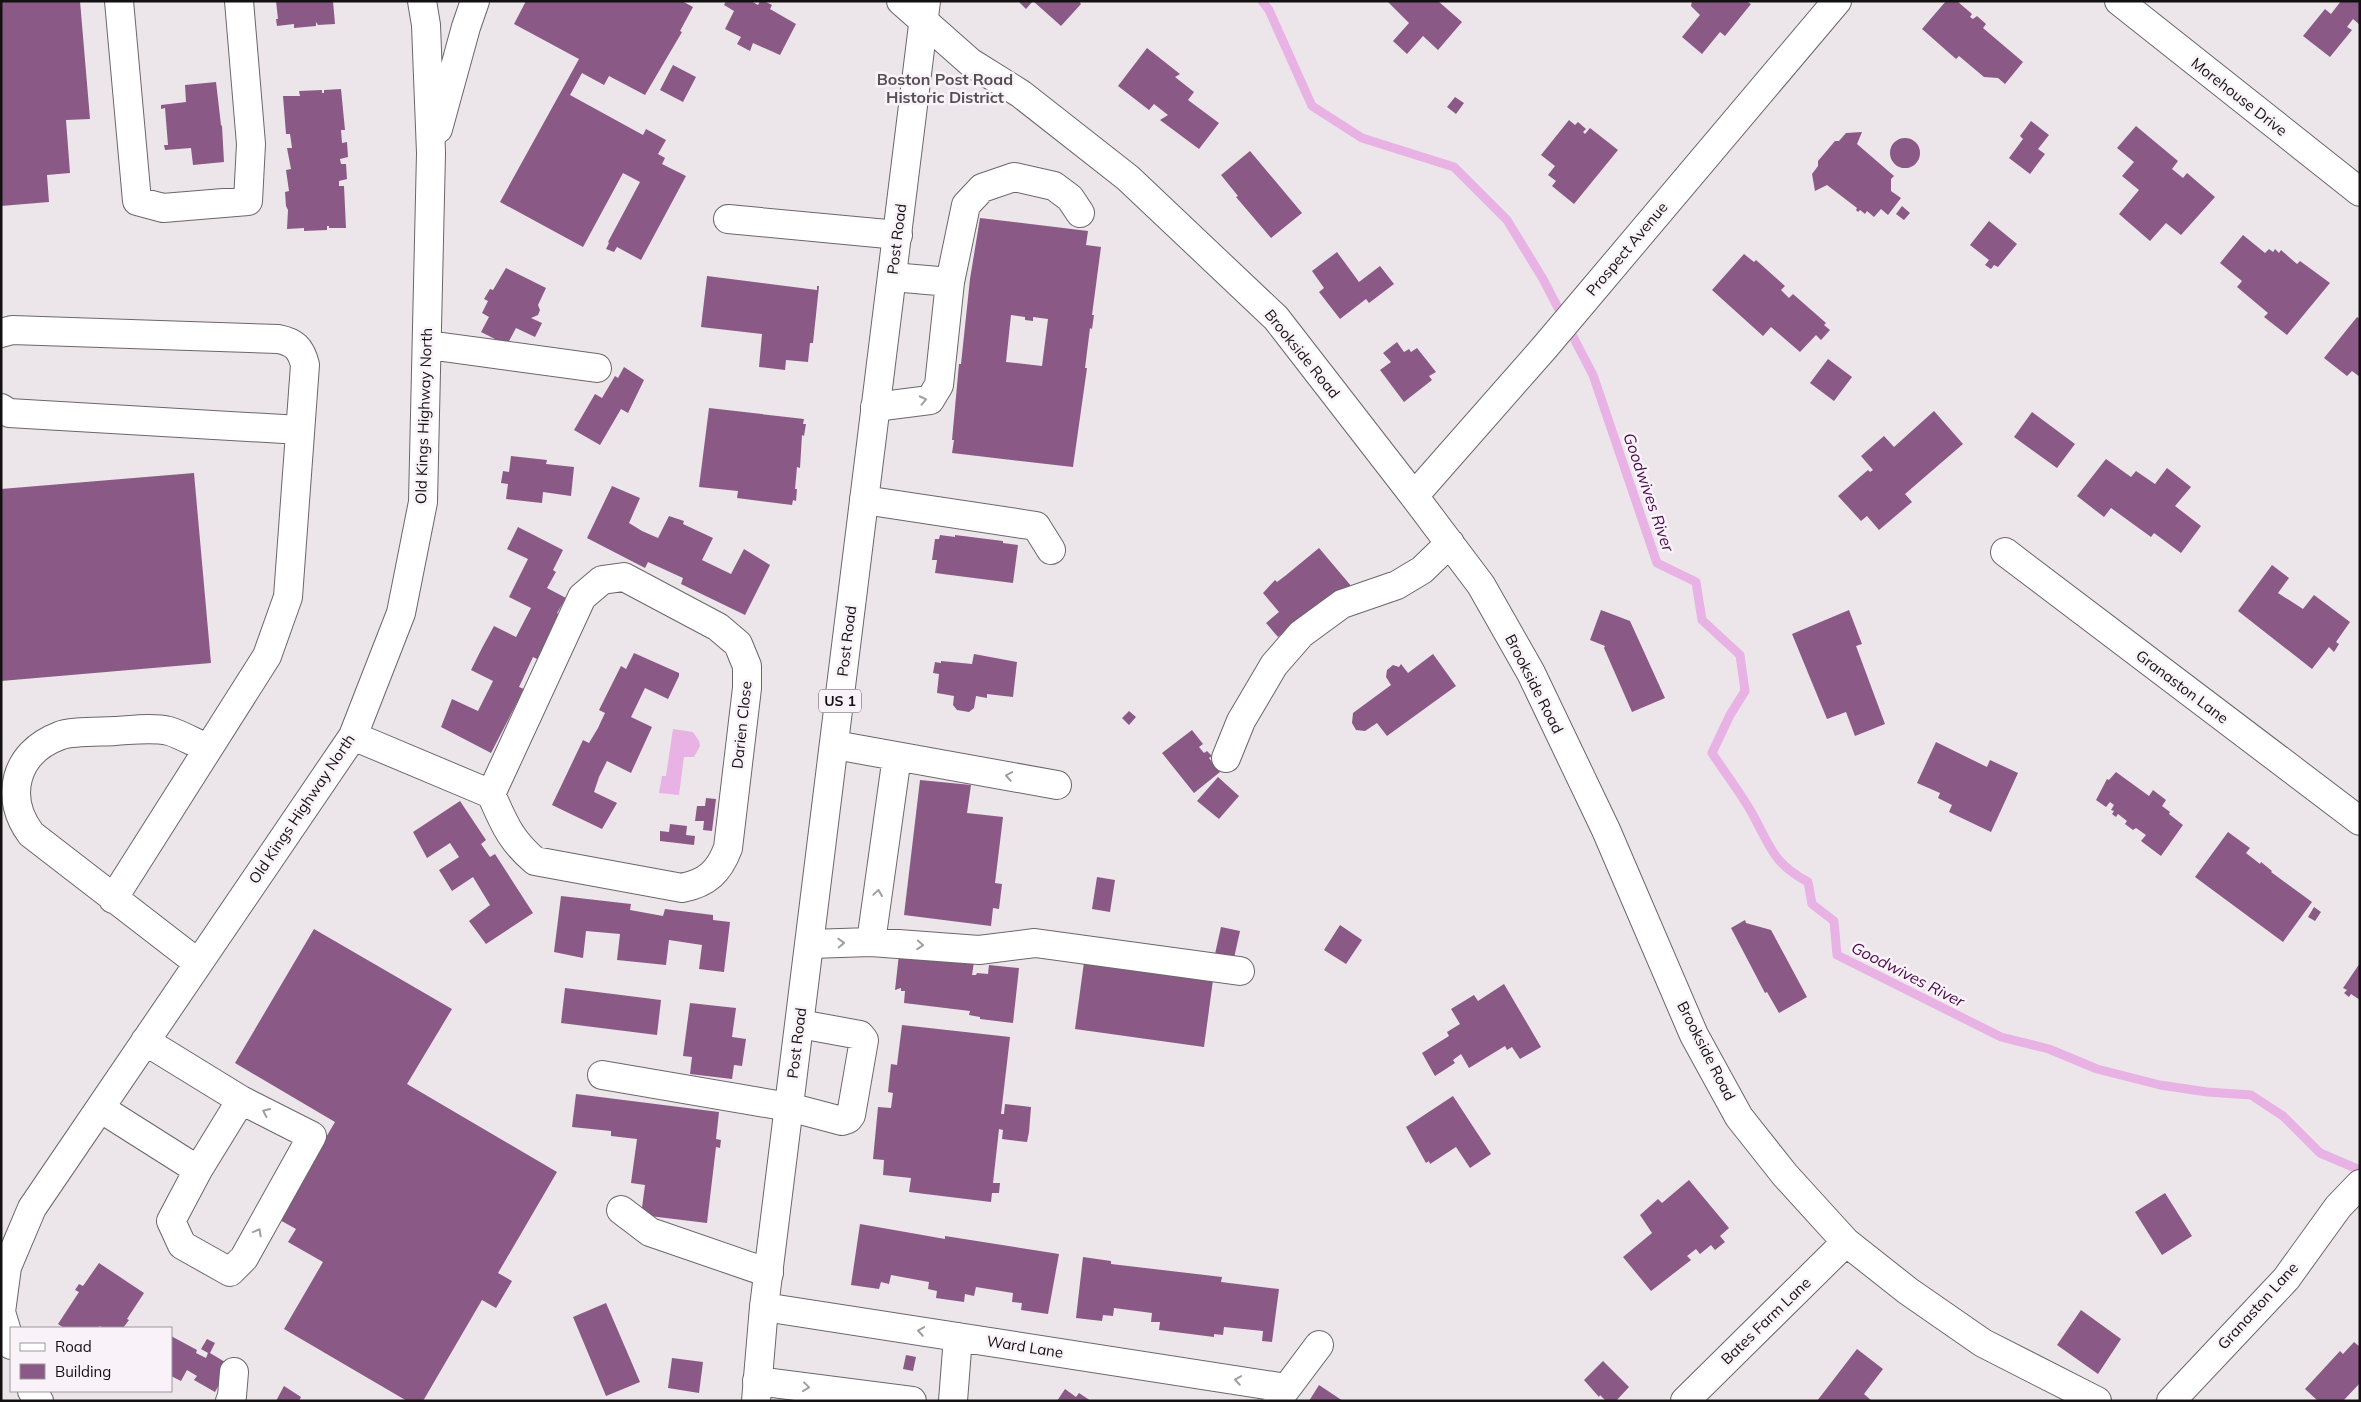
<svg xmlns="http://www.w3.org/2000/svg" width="2361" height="1402" font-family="Mulish,sans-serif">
<rect width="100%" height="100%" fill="#ece6eb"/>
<path fill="#e8b2e4" d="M 673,729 L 693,732 L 699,741 L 700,746 L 694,757 L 684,757 L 679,795 L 659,793 L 662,776 L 666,776 Z"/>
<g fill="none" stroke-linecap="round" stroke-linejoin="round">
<path stroke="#e8b2e4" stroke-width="9" d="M 1262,1 L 1269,10 L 1312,106 L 1362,138 L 1454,167 L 1507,220 L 1543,279 L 1593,375 L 1657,563 L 1696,582 L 1702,620 L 1740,655 L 1745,691 L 1730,715 L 1712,753 C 1725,773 1741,793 1753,815 C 1771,848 1773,863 1808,882 L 1812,904 L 1834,921 L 1837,955 L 2001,1037 L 2049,1049 L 2097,1069 L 2160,1085 L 2207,1092 L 2251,1095 L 2283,1116 L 2320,1153 L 2360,1170"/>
</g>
<path fill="#8a5986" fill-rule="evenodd" d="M 1,1 L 80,1 L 90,119 L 66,120 L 70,173 L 47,175 L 49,202 L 1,206 Z
M 276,1 L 333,1 L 335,24 L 318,25 L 316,22 L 316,26 L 294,28 L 294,24 L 277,26 L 276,19 L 278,19 Z
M 526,1 L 682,1 L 693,7 L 680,31 L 682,32 L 645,95 L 609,76 L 604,85 L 582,73 L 570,95 L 643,135 L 646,129 L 666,140 L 658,154 L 665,158 L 662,164 L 686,176 L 641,260 L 617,247 L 614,252 L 606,249 L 609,243 L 608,242 L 640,182 L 623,173 L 583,247 L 500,202 L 579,59 L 514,24 Z
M 726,1 L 751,1 L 758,5 L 760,1 L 764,1 L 772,5 L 770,9 L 796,24 L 780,55 L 753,43 L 750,51 L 737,44 L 741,37 L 725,29 L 734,11 L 724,5 Z
M 1018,1 L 1079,1 L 1081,4 L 1061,26 L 1033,1 L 1026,9 Z
M 1387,1 L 1438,1 L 1462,22 L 1438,50 L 1423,36 L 1407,54 L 1393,41 L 1409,23 Z
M 1692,1 L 1746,1 L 1751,4 L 1725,36 L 1720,32 L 1702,54 L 1682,37 L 1700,15 L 1691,6 Z
M 1946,1 L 1957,1 L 1972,14 L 1970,17 L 1973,19 L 1977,16 L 1986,24 L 1983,28 L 2023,62 L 2005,84 L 1998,78 L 1984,77 L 1959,56 L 1956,59 L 1922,29 Z
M 2341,1 L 2360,1 L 2360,25 L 2353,19 L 2347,27 L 2352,30 L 2330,57 L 2303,36 L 2325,9 L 2331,14 Z
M 1147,48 L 1180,74 L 1175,77 L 1194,92 L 1188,100 L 1219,123 L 1199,149 L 1160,120 L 1168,115 L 1154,104 L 1149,110 L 1118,86 Z
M 673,65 L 696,77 L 683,102 L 660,90 Z
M 216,82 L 221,125 L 222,126 L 224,162 L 193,165 L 191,148 L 165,150 L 164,145 L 168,145 L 165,108 L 161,109 L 161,105 L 186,102 L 185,85 Z
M 341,89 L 345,130 L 341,130 L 342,143 L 347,142 L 348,157 L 340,159 L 341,164 L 346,164 L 347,179 L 339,181 L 339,186 L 344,186 L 346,228 L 329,228 L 329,226 L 327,226 L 327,230 L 304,231 L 304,228 L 287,229 L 288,210 L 286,206 L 285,192 L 289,191 L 286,170 L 291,169 L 287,148 L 292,148 L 290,134 L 286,134 L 283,96 L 300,96 L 299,91 L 322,90 L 322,93 L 324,93 L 324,90 Z
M 1455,97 L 1464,103 L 1456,114 L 1447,107 Z
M 1569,120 L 1575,125 L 1578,122 L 1586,129 L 1583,132 L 1585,134 L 1590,128 L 1618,150 L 1574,204 L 1552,186 L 1556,181 L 1548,175 L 1555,166 L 1541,155 Z
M 2031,121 L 2049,135 L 2038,149 L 2045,154 L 2030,174 L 2009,158 L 2023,139 L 2020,136 Z
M 2136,126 L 2178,161 L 2172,169 L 2183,178 L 2187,173 L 2215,197 L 2181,235 L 2166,223 L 2150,241 L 2119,214 L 2139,190 L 2122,176 L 2134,162 L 2117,148 Z
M 1862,132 L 1857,144 L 1894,176 L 1891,179 L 1891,191 L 1901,198 L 1888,215 L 1881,209 L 1874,217 L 1867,211 L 1865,214 L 1860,210 L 1858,212 L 1856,210 L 1857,208 L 1827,185 L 1815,191 L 1812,174 L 1818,166 L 1818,161 L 1835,141 L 1839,141 L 1846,133 Z
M1890 153a15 15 0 1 1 30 0a15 15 0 1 1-30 0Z
M 1250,151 L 1302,213 L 1271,238 L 1236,197 L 1238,196 L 1221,175 Z
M 1902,206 L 1910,213 L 1904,220 L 1896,214 Z
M 980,218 L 1088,231 L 1086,245 L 1101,247 L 1092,315 L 1094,315 L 1092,329 L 1090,328 L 1085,368 L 1087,368 L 1073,467 L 952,453 L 954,440 L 952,440 L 959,364 L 961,364 L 970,279 ZM 1011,315 L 1025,317 L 1025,320 L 1033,321 L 1033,317 L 1048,319 L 1042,366 L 1006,362 Z
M 1989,221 L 2017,244 L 1998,267 L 1994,265 L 1991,269 L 1985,265 L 1989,260 L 1970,245 Z
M 2243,235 L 2265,253 L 2269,249 L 2273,252 L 2275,249 L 2279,253 L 2281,250 L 2297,264 L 2300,261 L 2330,283 L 2287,335 L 2264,317 L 2268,313 L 2237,287 L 2242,281 L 2220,263 Z
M 1337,252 L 1359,282 L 1380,266 L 1394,284 L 1369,303 L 1366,299 L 1340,319 L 1319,292 L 1324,288 L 1312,271 Z
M 1744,254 L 1754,262 L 1756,260 L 1785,286 L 1781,290 L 1789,298 L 1793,294 L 1826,323 L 1824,325 L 1830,330 L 1821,340 L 1816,335 L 1800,352 L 1771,327 L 1763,336 L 1712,290 Z
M 506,268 L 546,288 L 538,305 L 540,310 L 538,315 L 531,318 L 542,323 L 535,337 L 516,328 L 507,345 L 481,332 L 489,317 L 482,313 L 488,301 L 484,299 L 490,289 L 493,290 Z
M 707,276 L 817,290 L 817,286 L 819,286 L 813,343 L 810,343 L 808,362 L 786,360 L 785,370 L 759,367 L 762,334 L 701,327 Z
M 2357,317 L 2360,319 L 2360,377 L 2352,371 L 2347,376 L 2324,358 Z
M 1397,342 L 1404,352 L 1409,349 L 1411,352 L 1417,348 L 1436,372 L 1429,376 L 1432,380 L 1404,402 L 1380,370 L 1391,362 L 1383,353 Z
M 1828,359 L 1852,377 L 1834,401 L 1810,383 Z
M 624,367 L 644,380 L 628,413 L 621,409 L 600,445 L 574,430 L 595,394 L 602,398 L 615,376 L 618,378 Z
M 709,408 L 804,419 L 803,424 L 806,424 L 804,436 L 802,435 L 800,468 L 797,467 L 795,489 L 797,489 L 796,501 L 793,500 L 792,505 L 737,498 L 738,491 L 699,487 Z
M 1934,411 L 1963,444 L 1905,494 L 1912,502 L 1879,530 L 1867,516 L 1861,521 L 1838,496 L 1868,470 L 1870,472 L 1873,470 L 1861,456 L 1884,436 L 1894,447 Z
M 2032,412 L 2075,444 L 2057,468 L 2014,437 Z
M 511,456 L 547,460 L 546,464 L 574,467 L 571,496 L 543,492 L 542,503 L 506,499 L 508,484 L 501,483 L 503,471 L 509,472 Z
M 2106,459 L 2131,477 L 2136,471 L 2155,484 L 2167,468 L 2191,487 L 2175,506 L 2201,526 L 2181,553 L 2154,533 L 2151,537 L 2111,508 L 2104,517 L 2077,496 Z
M 194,473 L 211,663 L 1,681 L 1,489 Z
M 612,486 L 640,498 L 629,523 L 642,531 L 658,538 L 669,516 L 684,521 L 683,524 L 713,538 L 702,560 L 731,574 L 744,549 L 770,565 L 745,615 L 681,584 L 683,578 L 648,562 L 645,568 L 587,538 Z
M 518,527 L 563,550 L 553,570 L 556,572 L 547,588 L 566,598 L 557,613 L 562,616 L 539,660 L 533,657 L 519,687 L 524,689 L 491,753 L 441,727 L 452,699 L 478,711 L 493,681 L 471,670 L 482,648 L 494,626 L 516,637 L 531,608 L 509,597 L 528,559 L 507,549 Z
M 940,535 L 955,537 L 955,535 L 1003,541 L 1003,543 L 1018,545 L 1013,583 L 935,573 L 937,560 L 932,560 L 935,539 L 939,539 Z
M 1319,548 L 1352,587 L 1344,594 L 1340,589 L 1298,625 L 1288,629 L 1278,637 L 1266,623 L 1279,612 L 1263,593 L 1275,580 L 1277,582 L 1285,576 Z
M 2272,565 L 2289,578 L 2278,593 L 2303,609 L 2314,595 L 2350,622 L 2336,642 L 2339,644 L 2334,652 L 2329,647 L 2312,669 L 2238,611 Z
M 1601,610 L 1630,621 L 1665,698 L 1632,712 L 1604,648 L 1605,646 L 1590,640 Z
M 1849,610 L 1862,644 L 1856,646 L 1885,724 L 1855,736 L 1846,712 L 1827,719 L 1792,634 Z
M 634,653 L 679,673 L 679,676 L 668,699 L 645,688 L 631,717 L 652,727 L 631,773 L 607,761 L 599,777 L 594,792 L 617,803 L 602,829 L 552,805 L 583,740 L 589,743 L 598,728 L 605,713 L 599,710 L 621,666 L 626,669 Z
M 974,654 L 1017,662 L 1013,697 L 987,694 L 987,698 L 976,696 L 974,708 L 969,712 L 957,710 L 953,705 L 954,696 L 937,693 L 939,674 L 933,673 L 935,662 L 941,663 L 941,661 L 972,664 Z
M 1433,654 L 1456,686 L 1387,736 L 1377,723 L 1365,731 L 1356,730 L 1352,723 L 1353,713 L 1391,685 L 1386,677 L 1387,670 L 1393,665 L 1399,667 L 1401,664 L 1408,673 Z
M 1129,711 L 1136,717 L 1129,725 L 1122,718 Z
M 1192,730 L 1203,744 L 1199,747 L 1204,753 L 1207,751 L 1212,756 L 1209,758 L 1220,772 L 1194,793 L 1162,753 Z
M 1936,742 L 1987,767 L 1990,760 L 2018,773 L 1991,832 L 1949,812 L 1952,805 L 1938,798 L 1940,793 L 1917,783 Z
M 2116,772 L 2149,796 L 2153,790 L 2166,800 L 2162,806 L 2170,812 L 2169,814 L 2183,825 L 2161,856 L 2141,841 L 2146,835 L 2136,828 L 2133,830 L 2125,824 L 2127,821 L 2118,814 L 2116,817 L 2112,814 L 2114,811 L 2111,810 L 2114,805 L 2110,802 L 2106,807 L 2096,800 L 2107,779 L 2109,780 Z
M 1218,777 L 1239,796 L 1219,819 L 1197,801 Z
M 920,780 L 971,785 L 967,813 L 1003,817 L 995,883 L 1002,884 L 999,909 L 993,908 L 991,926 L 904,915 Z
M 706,798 L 716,799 L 712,831 L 703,830 L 704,821 L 695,821 L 697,806 L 705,806 Z
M 460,801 L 486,840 L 481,844 L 490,857 L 495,854 L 533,913 L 486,944 L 469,921 L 490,905 L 473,877 L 452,891 L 439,870 L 459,857 L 450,843 L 427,858 L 413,832 Z
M 670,824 L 687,826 L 686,835 L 695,836 L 694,845 L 660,841 L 660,831 L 669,832 Z
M 2228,832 L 2250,848 L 2246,853 L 2260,864 L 2261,862 L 2272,871 L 2271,872 L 2312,902 L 2283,942 L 2195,877 Z
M 1097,877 L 1115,880 L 1110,912 L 1092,909 Z
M 561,896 L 631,904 L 630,910 L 663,916 L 665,909 L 713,915 L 713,920 L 730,922 L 724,972 L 699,969 L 702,945 L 669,940 L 666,965 L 617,960 L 620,934 L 586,931 L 583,958 L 554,952 Z
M 2314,907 L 2321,912 L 2315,921 L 2308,917 Z
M 1745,920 L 1746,923 L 1771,930 L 1807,997 L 1779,1013 L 1767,992 L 1765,993 L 1731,928 Z
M 1340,925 L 1362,940 L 1346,964 L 1324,950 Z
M 1221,927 L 1240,931 L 1234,958 L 1215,954 Z
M 314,929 L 452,1009 L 407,1084 L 557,1172 L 498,1273 L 512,1281 L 496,1308 L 482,1300 L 423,1401 L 407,1401 L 284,1329 L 323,1262 L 288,1242 L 296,1229 L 278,1219 L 335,1122 L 235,1063 Z
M 899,954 L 974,962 L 972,975 L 976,975 L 977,973 L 988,974 L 989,965 L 1019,968 L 1013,1023 L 980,1019 L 980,1017 L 969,1015 L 970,1011 L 904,1003 L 905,991 L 901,991 L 901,988 L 895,990 Z
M 1084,962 L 1213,980 L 1204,1047 L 1075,1029 Z
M 2360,963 L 2360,1000 L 2351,994 L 2349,997 L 2344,993 L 2347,990 L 2343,988 Z
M 1504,984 L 1541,1047 L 1520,1059 L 1512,1047 L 1507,1050 L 1505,1046 L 1469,1068 L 1461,1054 L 1453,1060 L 1455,1063 L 1435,1076 L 1422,1053 L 1449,1036 L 1447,1032 L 1460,1024 L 1451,1009 L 1474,995 L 1478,1001 Z
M 565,988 L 661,1000 L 657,1035 L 561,1023 Z
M 690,1003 L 736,1008 L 732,1037 L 746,1039 L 742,1066 L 734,1065 L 732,1079 L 690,1074 L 692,1057 L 683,1056 Z
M 902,1025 L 1010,1037 L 1001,1114 L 1004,1114 L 1005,1104 L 1031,1107 L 1029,1132 L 1027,1142 L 1002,1139 L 1003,1130 L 999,1129 L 993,1183 L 1000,1183 L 999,1193 L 992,1193 L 991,1202 L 909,1192 L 911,1178 L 883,1175 L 884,1160 L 873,1159 L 878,1107 L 891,1108 L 893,1093 L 888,1092 L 891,1064 L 897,1065 Z
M 576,1094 L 719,1112 L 716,1139 L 721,1140 L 720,1148 L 716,1147 L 707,1223 L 641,1215 L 645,1185 L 631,1183 L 637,1139 L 611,1136 L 611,1131 L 572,1127 Z
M 1453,1096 L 1491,1154 L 1470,1168 L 1456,1147 L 1430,1164 L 1429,1161 L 1426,1163 L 1406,1127 Z
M 1689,1180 L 1729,1228 L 1720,1236 L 1725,1242 L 1715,1250 L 1711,1245 L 1700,1254 L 1696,1249 L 1687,1256 L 1691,1260 L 1651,1291 L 1623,1257 L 1652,1233 L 1640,1215 L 1658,1199 L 1662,1203 Z
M 2165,1193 L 2192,1236 L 2162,1255 L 2135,1212 Z
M 860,1224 L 945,1239 L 945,1236 L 1059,1254 L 1048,1314 L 1021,1310 L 1022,1303 L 1012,1302 L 1013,1293 L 976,1287 L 974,1296 L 965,1294 L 964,1302 L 936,1298 L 937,1291 L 928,1289 L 929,1282 L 891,1275 L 889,1284 L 881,1282 L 879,1289 L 851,1285 Z
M 1083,1257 L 1111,1261 L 1111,1264 L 1222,1277 L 1221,1282 L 1279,1289 L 1272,1342 L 1262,1341 L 1263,1331 L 1224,1327 L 1223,1335 L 1214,1334 L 1214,1337 L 1159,1330 L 1160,1322 L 1151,1322 L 1152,1313 L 1114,1308 L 1113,1316 L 1103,1315 L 1102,1321 L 1076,1318 Z
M 99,1263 L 144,1293 L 127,1319 L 129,1320 L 123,1328 L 103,1328 L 100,1326 L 98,1328 L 64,1328 L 58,1324 L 79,1292 L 75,1290 L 79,1284 L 83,1286 Z
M 606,1303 L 640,1382 L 606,1396 L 573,1317 Z
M 2081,1310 L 2121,1339 L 2098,1374 L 2057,1345 Z
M 171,1336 L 197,1350 L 196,1353 L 206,1358 L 208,1353 L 201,1349 L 207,1339 L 215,1343 L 210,1353 L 230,1365 L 215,1392 L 194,1380 L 197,1376 L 187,1370 L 181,1381 L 171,1376 Z
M 2354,1342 L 2360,1347 L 2360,1383 L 2343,1401 L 2318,1401 L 2305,1389 L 2340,1351 L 2343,1354 Z
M 1857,1349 L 1883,1369 L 1864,1394 L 1872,1401 L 1817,1401 Z
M 906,1355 L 916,1357 L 913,1371 L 903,1369 Z
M 672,1358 L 703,1362 L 699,1393 L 668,1388 Z
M 1603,1361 L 1629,1387 L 1616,1401 L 1606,1401 L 1600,1395 L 1599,1397 L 1584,1380 Z
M 1319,1385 L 1343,1401 L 1309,1401 Z
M 284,1386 L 301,1397 L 299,1401 L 276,1401 Z
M 1065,1389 L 1076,1397 L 1079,1393 L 1091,1401 L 1057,1401 Z"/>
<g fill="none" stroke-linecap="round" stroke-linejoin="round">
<defs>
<path id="minor" d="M 119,1 L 137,201 L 163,208 L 248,201 L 251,144 L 239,1
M 901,1 L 970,62 L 1021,94 L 1128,178 L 1276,318 L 1414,496 L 1481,585 L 1531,673 L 1606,830 L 1694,1035 L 1739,1117 L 1785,1175 L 1846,1242 L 1908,1291 L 1983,1343 L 2097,1401
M 2119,1 L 2360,192
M 438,129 L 466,27 L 475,1
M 728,219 L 898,235
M 892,277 L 950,282 L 966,205 L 982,188 L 1014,177 L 1054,186 L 1070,198 L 1080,213
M 1,333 L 12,330 L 278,339 C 294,342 301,348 305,365 L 288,597 L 267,656 L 113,899
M 428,345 L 597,368
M 875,407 L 930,400 L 939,385 L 950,282
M 1,408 L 9,413 L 300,430
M 1414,496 L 1545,347 L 1837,1
M 864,500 L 1036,526 L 1051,550
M 2005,552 L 2360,821
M 353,736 L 491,794 C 504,823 510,840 535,861 L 682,888 C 707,883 719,872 728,848 L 747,688 L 747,666 L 738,644 L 718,627 L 624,577 L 602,580 L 582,597 L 491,794
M 835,745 L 1057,785
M 1226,758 L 1241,721 L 1274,665 L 1301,634 L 1342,604 L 1397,585 L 1422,570 L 1450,543
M 871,942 L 897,756
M 810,944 L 871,942 L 979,950 L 1035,943 L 1240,971
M 198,963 L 31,834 C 4,798 14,753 59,736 C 70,731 102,732 115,731 C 133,730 152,727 169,731 C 182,735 195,743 207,748
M 602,1075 L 789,1107 L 842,1121 L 848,1119 L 851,1115 L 864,1040 L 860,1035 L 800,1024
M 100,1108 L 198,1170 L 241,1100 L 145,1041
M 198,1170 L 171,1221 L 182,1245 L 230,1272 L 244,1258 L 312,1136 L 241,1100
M 621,1210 L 650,1232 L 769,1273
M 764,1307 L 1286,1388
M 11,1345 L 1,1312 L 7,1267 L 32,1208 L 353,736 L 401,613 L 423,502 L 431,153 L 426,25 L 422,1
M 757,1381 L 912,1401
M 32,1391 L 39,1401
M 230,1401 L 232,1396 L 234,1372
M 953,1401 L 958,1337
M 1277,1401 L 1319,1345
M 1685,1401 L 1846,1242
M 2171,1401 L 2286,1279 L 2338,1207 L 2360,1184"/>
<path id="major" d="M 756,1401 L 764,1307 L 926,1"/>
</defs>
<use href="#minor" stroke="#6b666b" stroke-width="30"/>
<use href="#major" stroke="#6b666b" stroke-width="30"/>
<use href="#minor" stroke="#fff" stroke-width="28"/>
<use href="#major" stroke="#fff" stroke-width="28"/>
</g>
<defs><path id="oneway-chevron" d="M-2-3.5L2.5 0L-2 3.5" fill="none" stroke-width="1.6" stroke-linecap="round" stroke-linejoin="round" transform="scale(1.25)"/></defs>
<g stroke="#a09fa0">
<use href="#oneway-chevron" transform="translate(923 400) rotate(-12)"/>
<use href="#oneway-chevron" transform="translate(1009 776) rotate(-170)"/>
<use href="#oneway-chevron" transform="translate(878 893) rotate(-82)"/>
<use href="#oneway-chevron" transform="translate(841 943) rotate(-2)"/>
<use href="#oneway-chevron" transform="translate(920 945) rotate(4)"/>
<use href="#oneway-chevron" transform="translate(266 1112) rotate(-155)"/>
<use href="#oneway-chevron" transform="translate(258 1232) rotate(-61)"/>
<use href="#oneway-chevron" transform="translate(921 1331) rotate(-171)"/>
<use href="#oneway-chevron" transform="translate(1238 1380) rotate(-171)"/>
<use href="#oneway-chevron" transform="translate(806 1387) rotate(7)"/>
</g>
<g text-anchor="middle" stroke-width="5" stroke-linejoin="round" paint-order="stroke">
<rect fill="#f9f3f9" stroke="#575457" stroke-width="1" x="819" y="689.5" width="42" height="23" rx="4"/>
<g font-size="14" font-weight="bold" fill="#121011">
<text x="840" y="706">US 1</text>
</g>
<g font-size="15" fill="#121011" stroke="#f9f3f9">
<text transform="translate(2239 97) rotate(38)" y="5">Morehouse Drive</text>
<text transform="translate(897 239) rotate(-83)" y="5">Post Road</text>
<text transform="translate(1627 249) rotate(-50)" y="5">Prospect Avenue</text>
<text transform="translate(1302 354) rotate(51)" y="5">Brookside Road</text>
<text transform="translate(424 416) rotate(-88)" y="5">Old Kings Highway North</text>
<text transform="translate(847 641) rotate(-83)" y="5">Post Road</text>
<text transform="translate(1534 684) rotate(63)" y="5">Brookside Road</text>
<text transform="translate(2182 687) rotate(37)" y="5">Granaston Lane</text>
<text transform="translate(742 725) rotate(-84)" y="5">Darien Close</text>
<text transform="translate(302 809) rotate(-56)" y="5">Old Kings Highway North</text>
<text transform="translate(797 1043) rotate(-83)" y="5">Post Road</text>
<text transform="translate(1706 1051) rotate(63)" y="5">Brookside Road</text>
<text transform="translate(2258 1306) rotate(-48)" y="5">Granaston Lane</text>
<text transform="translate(1766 1321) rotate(-44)" y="5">Bates Farm Lane</text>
<text transform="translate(1025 1347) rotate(9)" y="5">Ward Lane</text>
</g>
<g font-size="16" font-weight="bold" fill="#555054" stroke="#f9f3f9">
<text x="945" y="85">Boston Post Road<tspan x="945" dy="18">Historic District</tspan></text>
</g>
<g font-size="16" font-style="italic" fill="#4a0948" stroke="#f9f3f9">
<text transform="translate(1649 492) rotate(71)" y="6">Goodwives River</text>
<text transform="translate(1908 974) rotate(27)" y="6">Goodwives River</text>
</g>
</g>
<rect width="2361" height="1402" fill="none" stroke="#121011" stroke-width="5"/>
<rect x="10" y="1327" width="162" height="65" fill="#f9f3f9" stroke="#9d989c"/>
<rect x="20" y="1343" width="25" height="8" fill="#ffffff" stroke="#9d989c"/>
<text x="55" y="1352" font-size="15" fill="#121011">Road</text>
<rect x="20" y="1364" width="25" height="15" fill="#8a5986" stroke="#9d989c"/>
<text x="55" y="1377" font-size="15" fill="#121011">Building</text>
</svg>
